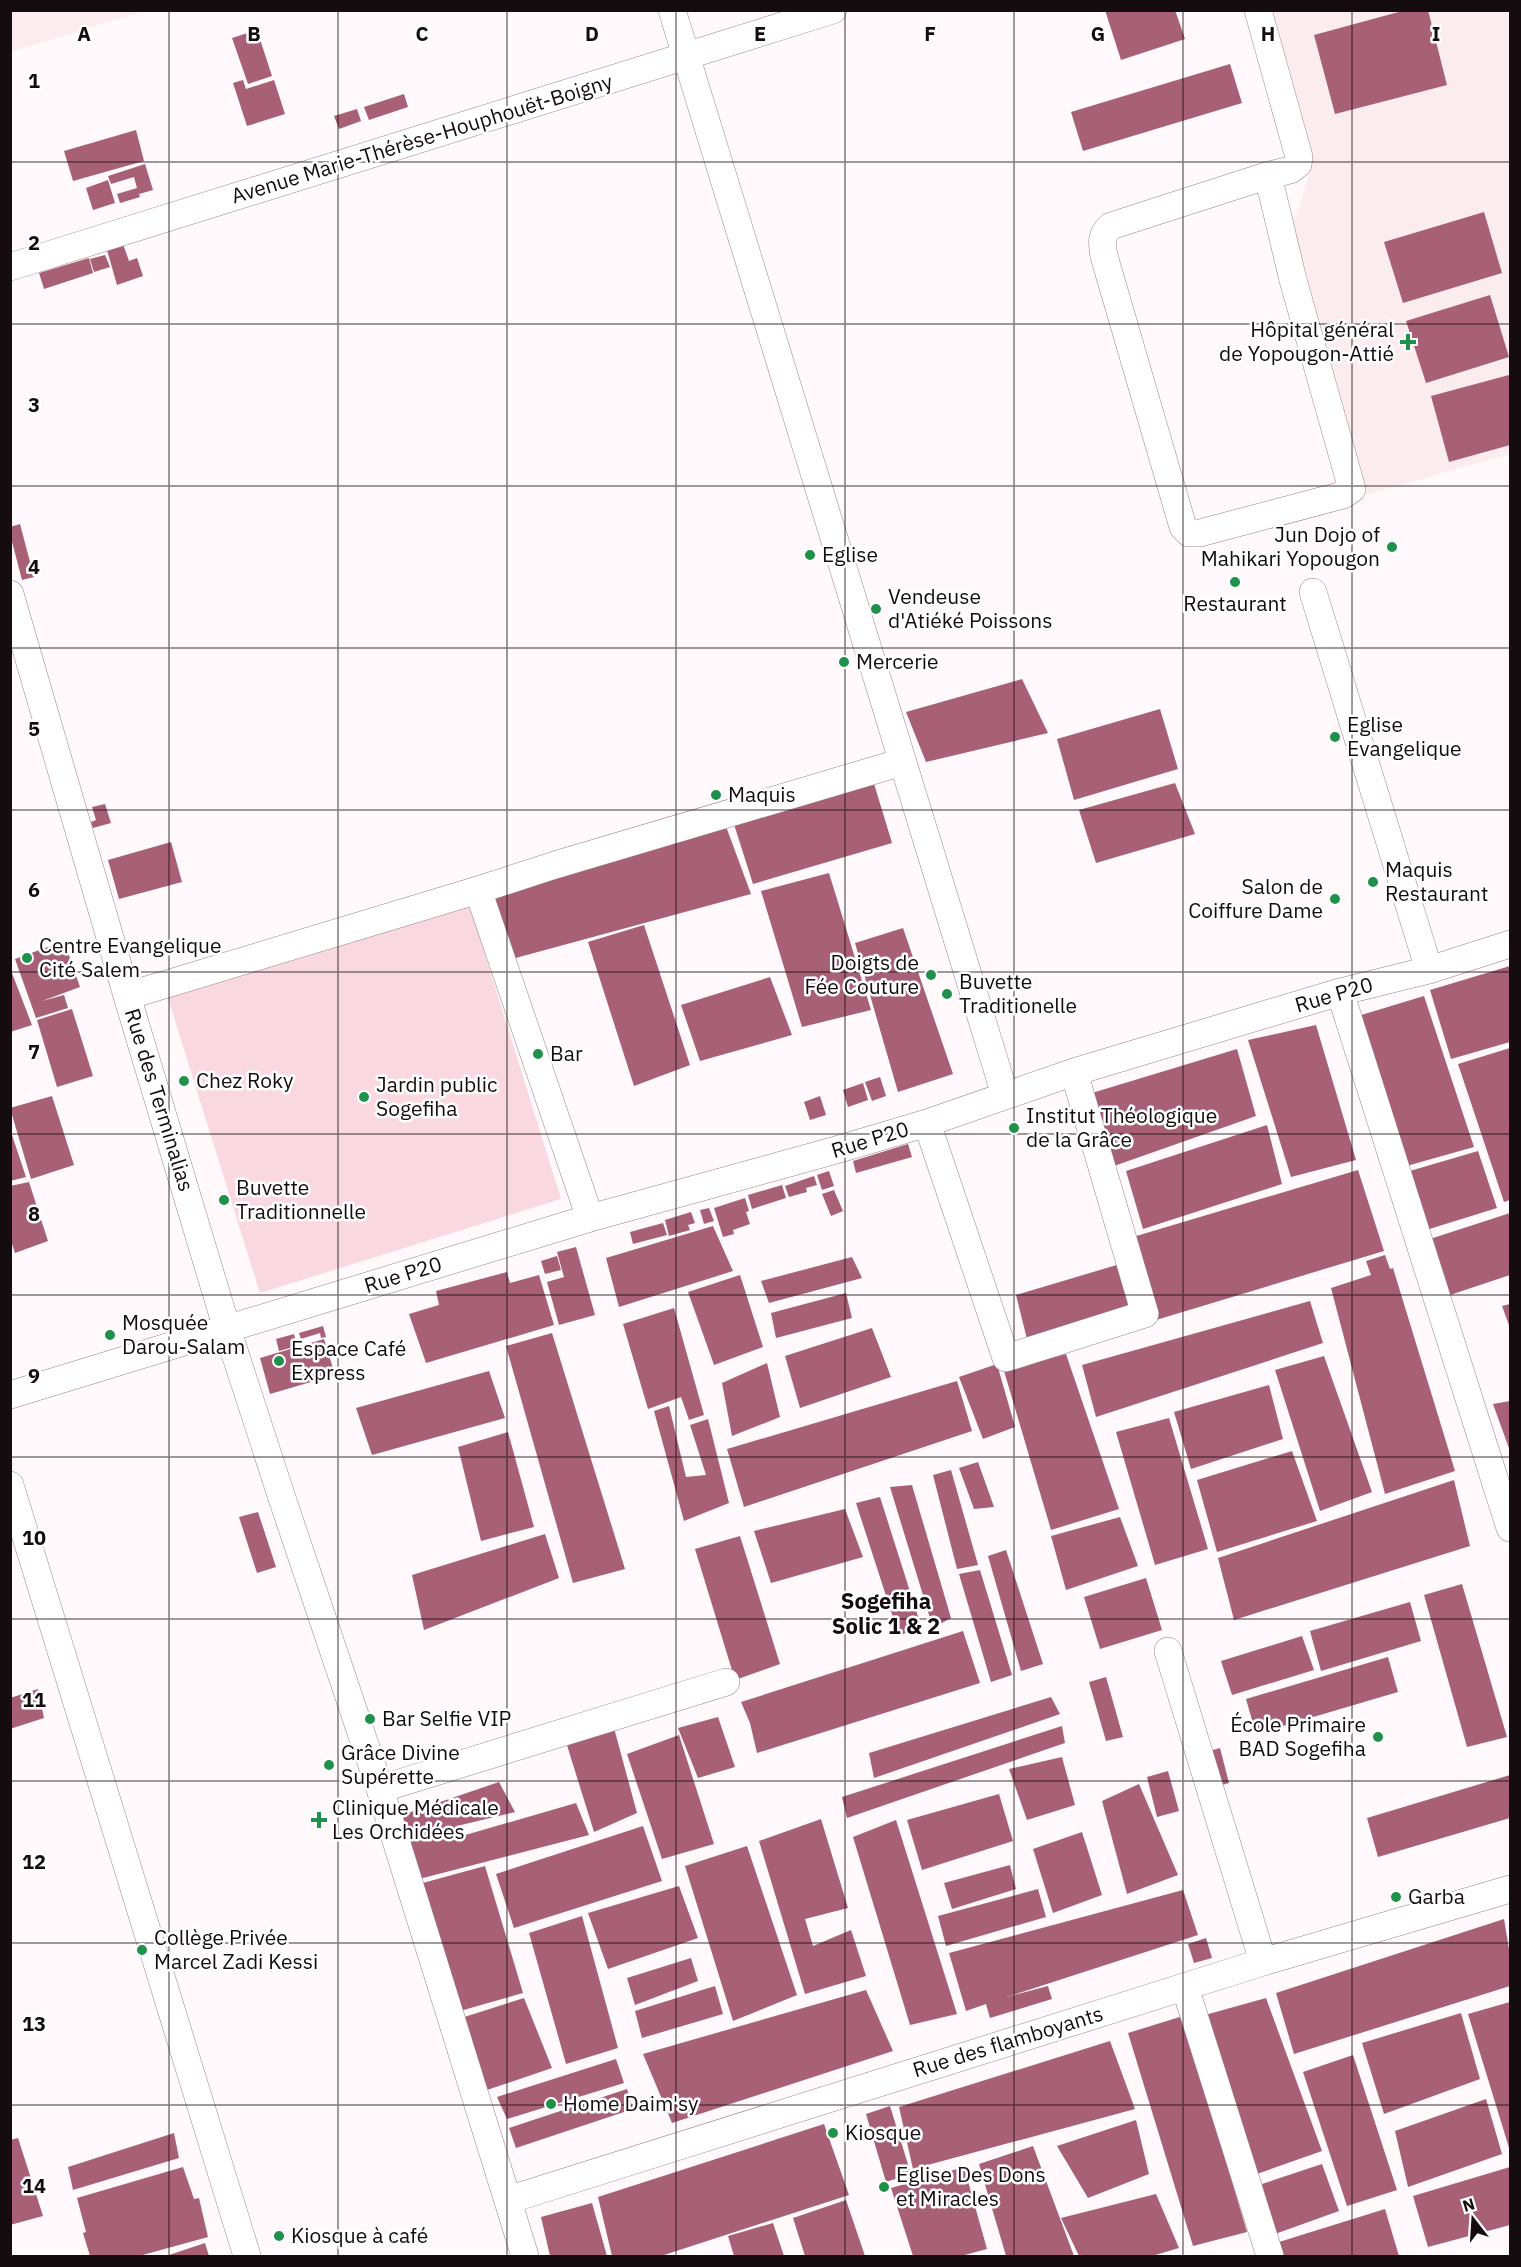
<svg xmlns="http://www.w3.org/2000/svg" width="1521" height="2267" font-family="'IBM Plex Sans',sans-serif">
<rect width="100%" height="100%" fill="#fff9fb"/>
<path fill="#fbecf0" d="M 11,10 L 144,10 L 144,11 L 11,52 Z
M 1271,11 L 1510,11 L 1510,454 L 1358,497 L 1268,231 L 1297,215 L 1307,181 L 1310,149 Z"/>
<path fill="#fad8e1" d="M 468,900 L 561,1199 L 260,1293 L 167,995 Z"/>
<path fill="#a86076" d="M 1105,10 L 1175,10 L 1185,39 L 1121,60 Z
M 1406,10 L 1428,10 L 1447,85 L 1335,114 L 1314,35 Z
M 257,30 L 272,76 L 248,84 L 232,38 Z
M 1230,64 L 1242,103 L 1083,151 L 1071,112 Z
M 243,80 L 246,89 L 274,80 L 285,114 L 247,126 L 233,83 Z
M 404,94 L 408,107 L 369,120 L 364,107 Z
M 357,109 L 361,121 L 339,129 L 334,116 Z
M 136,130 L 144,161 L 73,181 L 64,151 Z
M 145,164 L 153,190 L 139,194 L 140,197 L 120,203 L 117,194 L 137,188 L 134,177 L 111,184 L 108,176 Z
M 108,180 L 115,203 L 93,210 L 86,188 Z
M 1484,212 L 1502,273 L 1403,303 L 1384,242 Z
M 123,244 L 129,261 L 137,258 L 143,276 L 117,285 L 107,250 Z
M 105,255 L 110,267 L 94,272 L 90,259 Z
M 89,258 L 93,273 L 44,289 L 39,273 Z
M 1490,295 L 1509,357 L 1426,383 L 1406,321 Z
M 1509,375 L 1510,445 L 1449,462 L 1431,396 Z
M 20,524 L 34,577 L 22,580 L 10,534 L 10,527 Z
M 1022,679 L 1048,733 L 926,762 L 906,712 Z
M 1160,709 L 1178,769 L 1074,800 L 1057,739 Z
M 872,777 L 892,843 L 753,884 L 732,818 Z
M 1175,783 L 1195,834 L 1096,863 L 1079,810 Z
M 105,804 L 111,823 L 93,828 L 91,822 L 96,820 L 92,807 Z
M 724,821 L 751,894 L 512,959 L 490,893 Z
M 171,842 L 182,882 L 119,899 L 108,860 Z
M 829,873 L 871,1010 L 802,1027 L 761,891 Z
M 644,925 L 690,1065 L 634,1086 L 588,942 Z
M 903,928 L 953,1074 L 898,1092 L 855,943 Z
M 64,941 L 80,987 L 42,1001 L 64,995 L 68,1008 L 36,1018 L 15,959 Z
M 1510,966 L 1510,1042 L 1451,1059 L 1430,990 Z
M 10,968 L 32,1025 L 10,1032 Z
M 770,977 L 792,1035 L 700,1061 L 681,1005 Z
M 1424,996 L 1474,1147 L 1403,1167 L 1358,1016 Z
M 72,1009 L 93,1076 L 57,1087 L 37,1020 Z
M 1316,1025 L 1356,1160 L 1291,1177 L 1248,1040 Z
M 1510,1048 L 1510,1200 L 1504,1202 L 1458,1064 Z
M 1237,1049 L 1256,1116 L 1114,1166 L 1092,1093 Z
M 880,1077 L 886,1096 L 872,1101 L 865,1082 Z
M 863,1083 L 868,1100 L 848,1107 L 843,1090 Z
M 52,1096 L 74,1165 L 31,1179 L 10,1108 Z
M 820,1096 L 826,1115 L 810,1120 L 804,1102 Z
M 1267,1125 L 1282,1184 L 1143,1229 L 1126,1171 Z
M 10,1129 L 26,1177 L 10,1181 Z
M 908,1144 L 912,1157 L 856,1173 L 853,1161 Z
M 1478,1151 L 1497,1208 L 1423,1231 L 1403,1173 Z
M 1358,1170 L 1384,1251 L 1156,1320 L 1133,1237 Z
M 829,1171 L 834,1186 L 822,1190 L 817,1175 Z
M 814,1176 L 817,1185 L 806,1188 L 807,1192 L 789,1197 L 785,1186 Z
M 29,1182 L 48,1241 L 15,1253 L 10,1238 L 10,1186 Z
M 782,1185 L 786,1198 L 752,1209 L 748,1195 Z
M 834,1190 L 843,1211 L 831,1216 L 822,1194 Z
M 745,1198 L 749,1211 L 746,1212 L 750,1224 L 733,1230 L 734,1234 L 723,1237 L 714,1208 Z
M 709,1208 L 714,1221 L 704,1224 L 700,1210 Z
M 691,1212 L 695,1223 L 688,1225 L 690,1230 L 669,1236 L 665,1220 Z
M 1510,1213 L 1510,1275 L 1444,1297 L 1430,1239 Z
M 663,1223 L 667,1235 L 633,1244 L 630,1232 Z
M 713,1226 L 733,1271 L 619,1307 L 606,1258 Z
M 576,1247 L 595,1315 L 559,1325 L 547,1282 L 564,1277 L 557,1252 Z
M 1385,1255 L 1390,1269 L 1393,1268 L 1455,1471 L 1385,1494 L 1331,1288 L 1371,1275 L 1366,1261 Z
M 557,1256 L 561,1270 L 545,1274 L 541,1261 Z
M 852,1257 L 862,1278 L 769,1303 L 761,1281 Z
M 1120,1264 L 1135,1311 L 1028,1343 L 1016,1295 Z
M 507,1272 L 510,1283 L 539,1275 L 554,1325 L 426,1363 L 409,1314 L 439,1305 L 436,1291 Z
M 740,1275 L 763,1347 L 714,1365 L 688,1292 Z
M 846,1293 L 852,1318 L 776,1338 L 771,1313 Z
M 1310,1301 L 1323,1343 L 1096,1417 L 1082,1365 Z
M 1510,1304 L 1510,1328 L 1502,1306 Z
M 674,1308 L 704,1415 L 689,1420 L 681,1397 L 648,1409 L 623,1324 Z
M 323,1326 L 326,1337 L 321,1338 L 320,1333 L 301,1339 L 299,1333 Z
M 872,1328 L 891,1377 L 800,1408 L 785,1356 Z
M 552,1333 L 625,1569 L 573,1583 L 506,1346 Z
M 294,1334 L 297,1346 L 279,1351 L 276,1339 Z
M 324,1339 L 335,1375 L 270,1394 L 260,1358 Z
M 1066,1354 L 1119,1509 L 1051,1530 L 1004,1371 Z
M 1324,1356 L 1372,1492 L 1320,1511 L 1275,1370 Z
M 767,1363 L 780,1417 L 732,1436 L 722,1383 Z
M 997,1364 L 1015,1427 L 983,1439 L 959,1377 Z
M 489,1371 L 505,1418 L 372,1455 L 356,1408 Z
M 957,1381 L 972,1431 L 744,1507 L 727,1449 Z
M 1269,1385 L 1283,1439 L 1191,1469 L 1174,1412 Z
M 1510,1401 L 1510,1451 L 1493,1404 Z
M 669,1406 L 686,1477 L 706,1475 L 690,1425 L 708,1419 L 729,1503 L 684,1521 L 654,1411 Z
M 1169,1418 L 1208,1549 L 1155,1565 L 1116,1432 Z
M 508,1432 L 534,1527 L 481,1541 L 458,1447 Z
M 1292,1451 L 1317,1521 L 1217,1552 L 1197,1480 Z
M 978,1462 L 994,1507 L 974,1509 L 959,1468 Z
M 951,1470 L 978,1565 L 957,1569 L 933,1475 Z
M 1454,1480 L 1470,1546 L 1234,1620 L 1218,1558 Z
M 912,1485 L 951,1618 L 933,1628 L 890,1487 Z
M 880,1497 L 921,1626 L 899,1636 L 856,1503 Z
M 845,1509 L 863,1557 L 771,1583 L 754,1531 Z
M 258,1512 L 276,1567 L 257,1573 L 239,1517 Z
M 1120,1517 L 1138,1566 L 1066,1590 L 1051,1536 Z
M 545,1534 L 559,1578 L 424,1630 L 412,1575 Z
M 740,1536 L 780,1664 L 735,1680 L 695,1549 Z
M 1006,1550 L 1043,1664 L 1021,1671 L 988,1556 Z
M 980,1570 L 1012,1675 L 991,1682 L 959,1574 Z
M 1146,1578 L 1162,1630 L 1100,1649 L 1084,1597 Z
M 1462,1584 L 1507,1737 L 1467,1747 L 1424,1595 Z
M 1410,1602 L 1421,1641 L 1321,1671 L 1310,1631 Z
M 963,1631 L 980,1683 L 757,1753 L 750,1723 L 741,1702 Z
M 1302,1636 L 1314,1670 L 1232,1695 L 1221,1661 Z
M 1388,1657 L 1398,1692 L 1256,1734 L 1246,1699 Z
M 1106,1677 L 1123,1737 L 1106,1741 L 1089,1682 Z
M 38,1689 L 44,1718 L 10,1729 L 10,1698 Z
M 1051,1697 L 1060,1714 L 874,1778 L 869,1753 Z
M 718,1717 L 735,1767 L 698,1778 L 678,1728 Z
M 1062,1726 L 1065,1743 L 847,1818 L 842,1797 Z
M 614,1728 L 637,1813 L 594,1832 L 566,1742 Z
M 679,1735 L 714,1844 L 662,1859 L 627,1754 Z
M 1220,1748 L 1229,1783 L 1215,1787 L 1206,1752 Z
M 1062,1757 L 1075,1805 L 1027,1820 L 1009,1769 Z
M 1168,1771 L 1179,1811 L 1157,1817 L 1147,1777 Z
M 1510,1775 L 1510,1818 L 1378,1857 L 1367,1818 Z
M 499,1782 L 515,1812 L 457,1826 L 462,1836 L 576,1803 L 589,1835 L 419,1879 L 399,1816 Z
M 1139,1784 L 1178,1875 L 1127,1894 L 1102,1801 Z
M 999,1794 L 1013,1841 L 922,1870 L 907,1820 Z
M 821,1819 L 848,1908 L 805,1919 L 813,1946 L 851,1930 L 866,1976 L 805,1994 L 759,1841 Z
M 896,1820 L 957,2014 L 910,2025 L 853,1837 Z
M 643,1826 L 662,1881 L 514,1928 L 496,1874 Z
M 1082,1832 L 1102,1895 L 1053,1913 L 1033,1849 Z
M 747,1846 L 797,1995 L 733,2021 L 685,1866 Z
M 1010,1865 L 1016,1889 L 952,1909 L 944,1883 Z
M 485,1866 L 523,1993 L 460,2011 L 419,1884 Z
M 679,1886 L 698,1938 L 608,1969 L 588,1913 Z
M 1038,1889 L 1046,1917 L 946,1946 L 938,1916 Z
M 1183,1890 L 1198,1935 L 1007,1997 L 1048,1986 L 1052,1999 L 990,2018 L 986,2004 L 966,2011 L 949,1953 Z
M 582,1916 L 618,2048 L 566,2064 L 529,1933 Z
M 1504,1919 L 1510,1955 L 1510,1986 L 1294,2054 L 1276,1993 Z
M 1206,1938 L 1212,1958 L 1194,1963 L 1188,1944 Z
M 691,1958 L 698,1981 L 635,2005 L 627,1978 Z
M 715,1986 L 723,2014 L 642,2038 L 635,2011 Z
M 866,1990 L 893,2051 L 672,2123 L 643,2054 Z
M 524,1998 L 552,2068 L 484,2091 L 458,2019 Z
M 1266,1998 L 1322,2151 L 1254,2175 L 1205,2015 Z
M 1510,2002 L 1510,2151 L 1468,2014 Z
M 1461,2013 L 1480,2079 L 1384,2114 L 1362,2043 Z
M 1183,2016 L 1247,2232 L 1193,2246 L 1128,2033 Z
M 1110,2041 L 1135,2109 L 913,2169 L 899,2107 Z
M 1353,2055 L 1397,2190 L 1347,2206 L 1303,2072 Z
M 616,2059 L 624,2083 L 507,2119 L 497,2097 Z
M 627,2089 L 633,2109 L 516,2148 L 509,2128 Z
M 1486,2099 L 1502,2154 L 1408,2187 L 1395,2131 Z
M 890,2106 L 911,2174 L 886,2182 L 866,2114 Z
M 1136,2120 L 1149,2174 L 1088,2198 L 1057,2146 Z
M 824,2124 L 849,2195 L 661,2256 L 612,2256 L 598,2197 Z
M 174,2133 L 179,2158 L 73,2190 L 68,2167 Z
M 18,2138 L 43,2216 L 10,2225 L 10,2140 Z
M 1033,2146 L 1074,2256 L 1006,2256 L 979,2164 Z
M 1322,2164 L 1339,2211 L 1275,2234 L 1262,2184 Z
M 183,2167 L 194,2199 L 199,2198 L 208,2237 L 139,2256 L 90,2256 L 83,2233 L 86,2232 L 77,2198 Z
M 964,2167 L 987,2249 L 961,2256 L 913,2256 L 891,2188 Z
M 1510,2167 L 1510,2225 L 1428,2247 L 1413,2196 Z
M 1156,2194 L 1179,2248 L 1152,2256 L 1079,2256 L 1061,2218 Z
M 846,2200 L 865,2256 L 805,2256 L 793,2218 Z
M 592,2203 L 607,2256 L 550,2256 L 541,2217 Z
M 1385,2209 L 1399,2256 L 1283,2256 L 1279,2242 Z
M 773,2223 L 784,2256 L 734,2256 L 728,2236 Z
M 205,2243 L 209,2256 L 166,2256 Z"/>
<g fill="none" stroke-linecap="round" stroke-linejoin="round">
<defs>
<path id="minor" d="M 672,10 L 1005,1095
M 1258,10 L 1299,157 L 1298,164 L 1290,170 L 1266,176 L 1111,226 C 1100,235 1102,244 1104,256 L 1183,527 L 1189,533 L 1200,533 L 1343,495 L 1352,489 L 1293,280 L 1272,192 L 1266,176
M 10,267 L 833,10
M 1313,592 L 1429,970
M 10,594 L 127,996 L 227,1329 L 282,1498 L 380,1789 L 525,2256
M 478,890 L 590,1218
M 1340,992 L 1510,1528
M 127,996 L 478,890 L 555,865 L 902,762
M 927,1123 L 1006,1358 L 1145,1314 L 1074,1072
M 10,1395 L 590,1218 L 836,1150 L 927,1123 L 1074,1072 L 1340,992 L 1429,970 L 1510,944
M 10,1485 L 247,2256
M 1168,1651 L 1263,1962
M 380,1789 L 726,1682
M 1185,1987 L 1270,2256
M 508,2200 L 1263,1962 L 1510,1889"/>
</defs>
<use href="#minor" stroke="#9a8288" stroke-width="28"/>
<use href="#minor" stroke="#fff" stroke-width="27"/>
</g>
<path fill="none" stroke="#140c0e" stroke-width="1.5" stroke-opacity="0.55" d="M 169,10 L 169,2256M 338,10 L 338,2256M 507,10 L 507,2256M 676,10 L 676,2256M 845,10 L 845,2256M 1014,10 L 1014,2256M 1183,10 L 1183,2256M 1352,10 L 1352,2256M 10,162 L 1510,162M 10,324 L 1510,324M 10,486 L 1510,486M 10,648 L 1510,648M 10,810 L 1510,810M 10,972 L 1510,972M 10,1134 L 1510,1134M 10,1295 L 1510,1295M 10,1457 L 1510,1457M 10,1619 L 1510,1619M 10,1781 L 1510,1781M 10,1943 L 1510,1943M 10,2105 L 1510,2105"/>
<g fill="#1f914b" stroke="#fff" stroke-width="2">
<path d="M1405 333h6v6h6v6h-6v6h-6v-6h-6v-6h6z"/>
<circle cx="1392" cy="547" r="6"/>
<circle cx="810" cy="555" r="6"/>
<circle cx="1235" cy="582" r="6"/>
<circle cx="876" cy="609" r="6"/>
<circle cx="844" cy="662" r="6"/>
<circle cx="1335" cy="737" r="6"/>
<circle cx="716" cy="795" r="6"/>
<circle cx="1373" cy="882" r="6"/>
<circle cx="1335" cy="899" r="6"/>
<circle cx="27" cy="958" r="6"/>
<circle cx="931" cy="975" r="6"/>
<circle cx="947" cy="994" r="6"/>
<circle cx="538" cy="1054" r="6"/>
<circle cx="184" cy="1081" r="6"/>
<circle cx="364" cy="1097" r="6"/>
<circle cx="1014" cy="1128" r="6"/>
<circle cx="224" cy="1200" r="6"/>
<circle cx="110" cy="1335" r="6"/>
<circle cx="279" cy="1361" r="6"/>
<circle cx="370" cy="1719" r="6"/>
<circle cx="1378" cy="1737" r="6"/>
<circle cx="329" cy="1765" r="6"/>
<path d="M316 1811h6v6h6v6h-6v6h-6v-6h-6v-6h6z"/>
<circle cx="1396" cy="1897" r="6"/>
<circle cx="142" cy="1950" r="6"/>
<circle cx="551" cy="2104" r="6"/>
<circle cx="833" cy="2133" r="6"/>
<circle cx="884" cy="2187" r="6"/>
<circle cx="279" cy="2236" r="6"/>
</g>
<g text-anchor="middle" stroke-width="5" stroke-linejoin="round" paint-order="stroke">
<g font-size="21" fill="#140c0e" stroke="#fff">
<text transform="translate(422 139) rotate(-17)" y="7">Avenue Marie-Thérèse-Houphouët-Boigny</text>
<text transform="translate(1334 995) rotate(-16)" y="7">Rue P20</text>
<text transform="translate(159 1100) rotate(73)" y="7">Rue des Terminalias</text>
<text transform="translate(870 1140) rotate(-17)" y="7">Rue P20</text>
<text transform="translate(403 1275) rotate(-17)" y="7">Rue P20</text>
<text transform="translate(1008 2042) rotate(-17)" y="7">Rue des flamboyants</text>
</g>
<g font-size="21" fill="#140c0e" stroke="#fff" text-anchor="start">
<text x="1394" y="337" text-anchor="end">Hôpital général<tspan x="1394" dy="24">de Yopougon-Attié</tspan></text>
<text x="1380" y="542" text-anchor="end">Jun Dojo of<tspan x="1380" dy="24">Mahikari Yopougon</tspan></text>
<text x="822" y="562">Eglise</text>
<text x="888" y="604">Vendeuse<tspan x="888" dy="24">d'Atiéké Poissons</tspan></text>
<text x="1235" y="611" text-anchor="middle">Restaurant</text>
<text x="856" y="669">Mercerie</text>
<text x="1347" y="732">Eglise<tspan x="1347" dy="24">Evangelique</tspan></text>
<text x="728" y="802">Maquis</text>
<text x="1385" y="877">Maquis<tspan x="1385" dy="24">Restaurant</tspan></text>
<text x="1323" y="894" text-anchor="end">Salon de<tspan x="1323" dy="24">Coiffure Dame</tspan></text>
<text x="39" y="953">Centre Evangelique<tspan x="39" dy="24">Cité Salem</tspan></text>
<text x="919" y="970" text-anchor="end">Doigts de<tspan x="919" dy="24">Fée Couture</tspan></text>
<text x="959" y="989">Buvette<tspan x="959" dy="24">Traditionelle</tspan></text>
<text x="550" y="1061">Bar</text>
<text x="196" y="1088">Chez Roky</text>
<text x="376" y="1092">Jardin public<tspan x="376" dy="24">Sogefiha</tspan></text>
<text x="1026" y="1123">Institut Théologique<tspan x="1026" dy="24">de la Grâce</tspan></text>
<text x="236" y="1195">Buvette<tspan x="236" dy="24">Traditionnelle</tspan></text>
<text x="122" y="1330">Mosquée<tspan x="122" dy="24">Darou-Salam</tspan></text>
<text x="291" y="1356">Espace Café<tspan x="291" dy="24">Express</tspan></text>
<text x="382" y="1726">Bar Selfie VIP</text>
<text x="1366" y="1732" text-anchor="end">École Primaire<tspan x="1366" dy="24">BAD Sogefiha</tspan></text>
<text x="341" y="1760">Grâce Divine<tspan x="341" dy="24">Supérette</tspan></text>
<text x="332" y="1815">Clinique Médicale<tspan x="332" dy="24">Les Orchidées</tspan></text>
<text x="1408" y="1904">Garba</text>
<text x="154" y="1945">Collège Privée<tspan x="154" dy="24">Marcel Zadi Kessi</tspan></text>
<text x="563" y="2111">Home Daim'sy</text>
<text x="845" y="2140">Kiosque</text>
<text x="896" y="2182">Eglise Des Dons<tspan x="896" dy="24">et Miracles</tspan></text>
<text x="291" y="2243">Kiosque à café</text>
</g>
<g font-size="22" font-weight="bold" fill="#140c0e" stroke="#fff">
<text x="886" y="1609">Sogefiha<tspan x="886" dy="25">Solic 1 &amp; 2</tspan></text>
</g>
</g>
<g font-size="20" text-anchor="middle" font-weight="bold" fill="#140c0e" stroke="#fff" stroke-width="5" stroke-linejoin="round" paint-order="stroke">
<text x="84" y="41">A</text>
<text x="254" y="41">B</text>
<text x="422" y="41">C</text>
<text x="592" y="41">D</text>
<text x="760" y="41">E</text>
<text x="930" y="41">F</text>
<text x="1098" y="41">G</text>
<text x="1268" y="41">H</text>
<text x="1436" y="41">I</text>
<text x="34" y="88">1</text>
<text x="34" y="250">2</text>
<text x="34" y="412">3</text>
<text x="34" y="574">4</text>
<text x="34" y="736">5</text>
<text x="34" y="897">6</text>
<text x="34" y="1059">7</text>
<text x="34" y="1221">8</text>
<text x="34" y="1383">9</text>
<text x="34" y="1545">10</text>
<text x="34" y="1707">11</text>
<text x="34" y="1869">12</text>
<text x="34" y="2031">13</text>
<text x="34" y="2193">14</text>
</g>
<rect width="1521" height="2267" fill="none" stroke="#140c0e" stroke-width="24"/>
<g transform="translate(1473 2219) rotate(343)" stroke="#ffffff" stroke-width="4.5" paint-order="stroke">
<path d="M0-4.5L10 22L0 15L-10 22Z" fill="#140c0e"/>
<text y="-9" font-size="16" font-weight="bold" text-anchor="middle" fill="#140c0e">N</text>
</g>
</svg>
